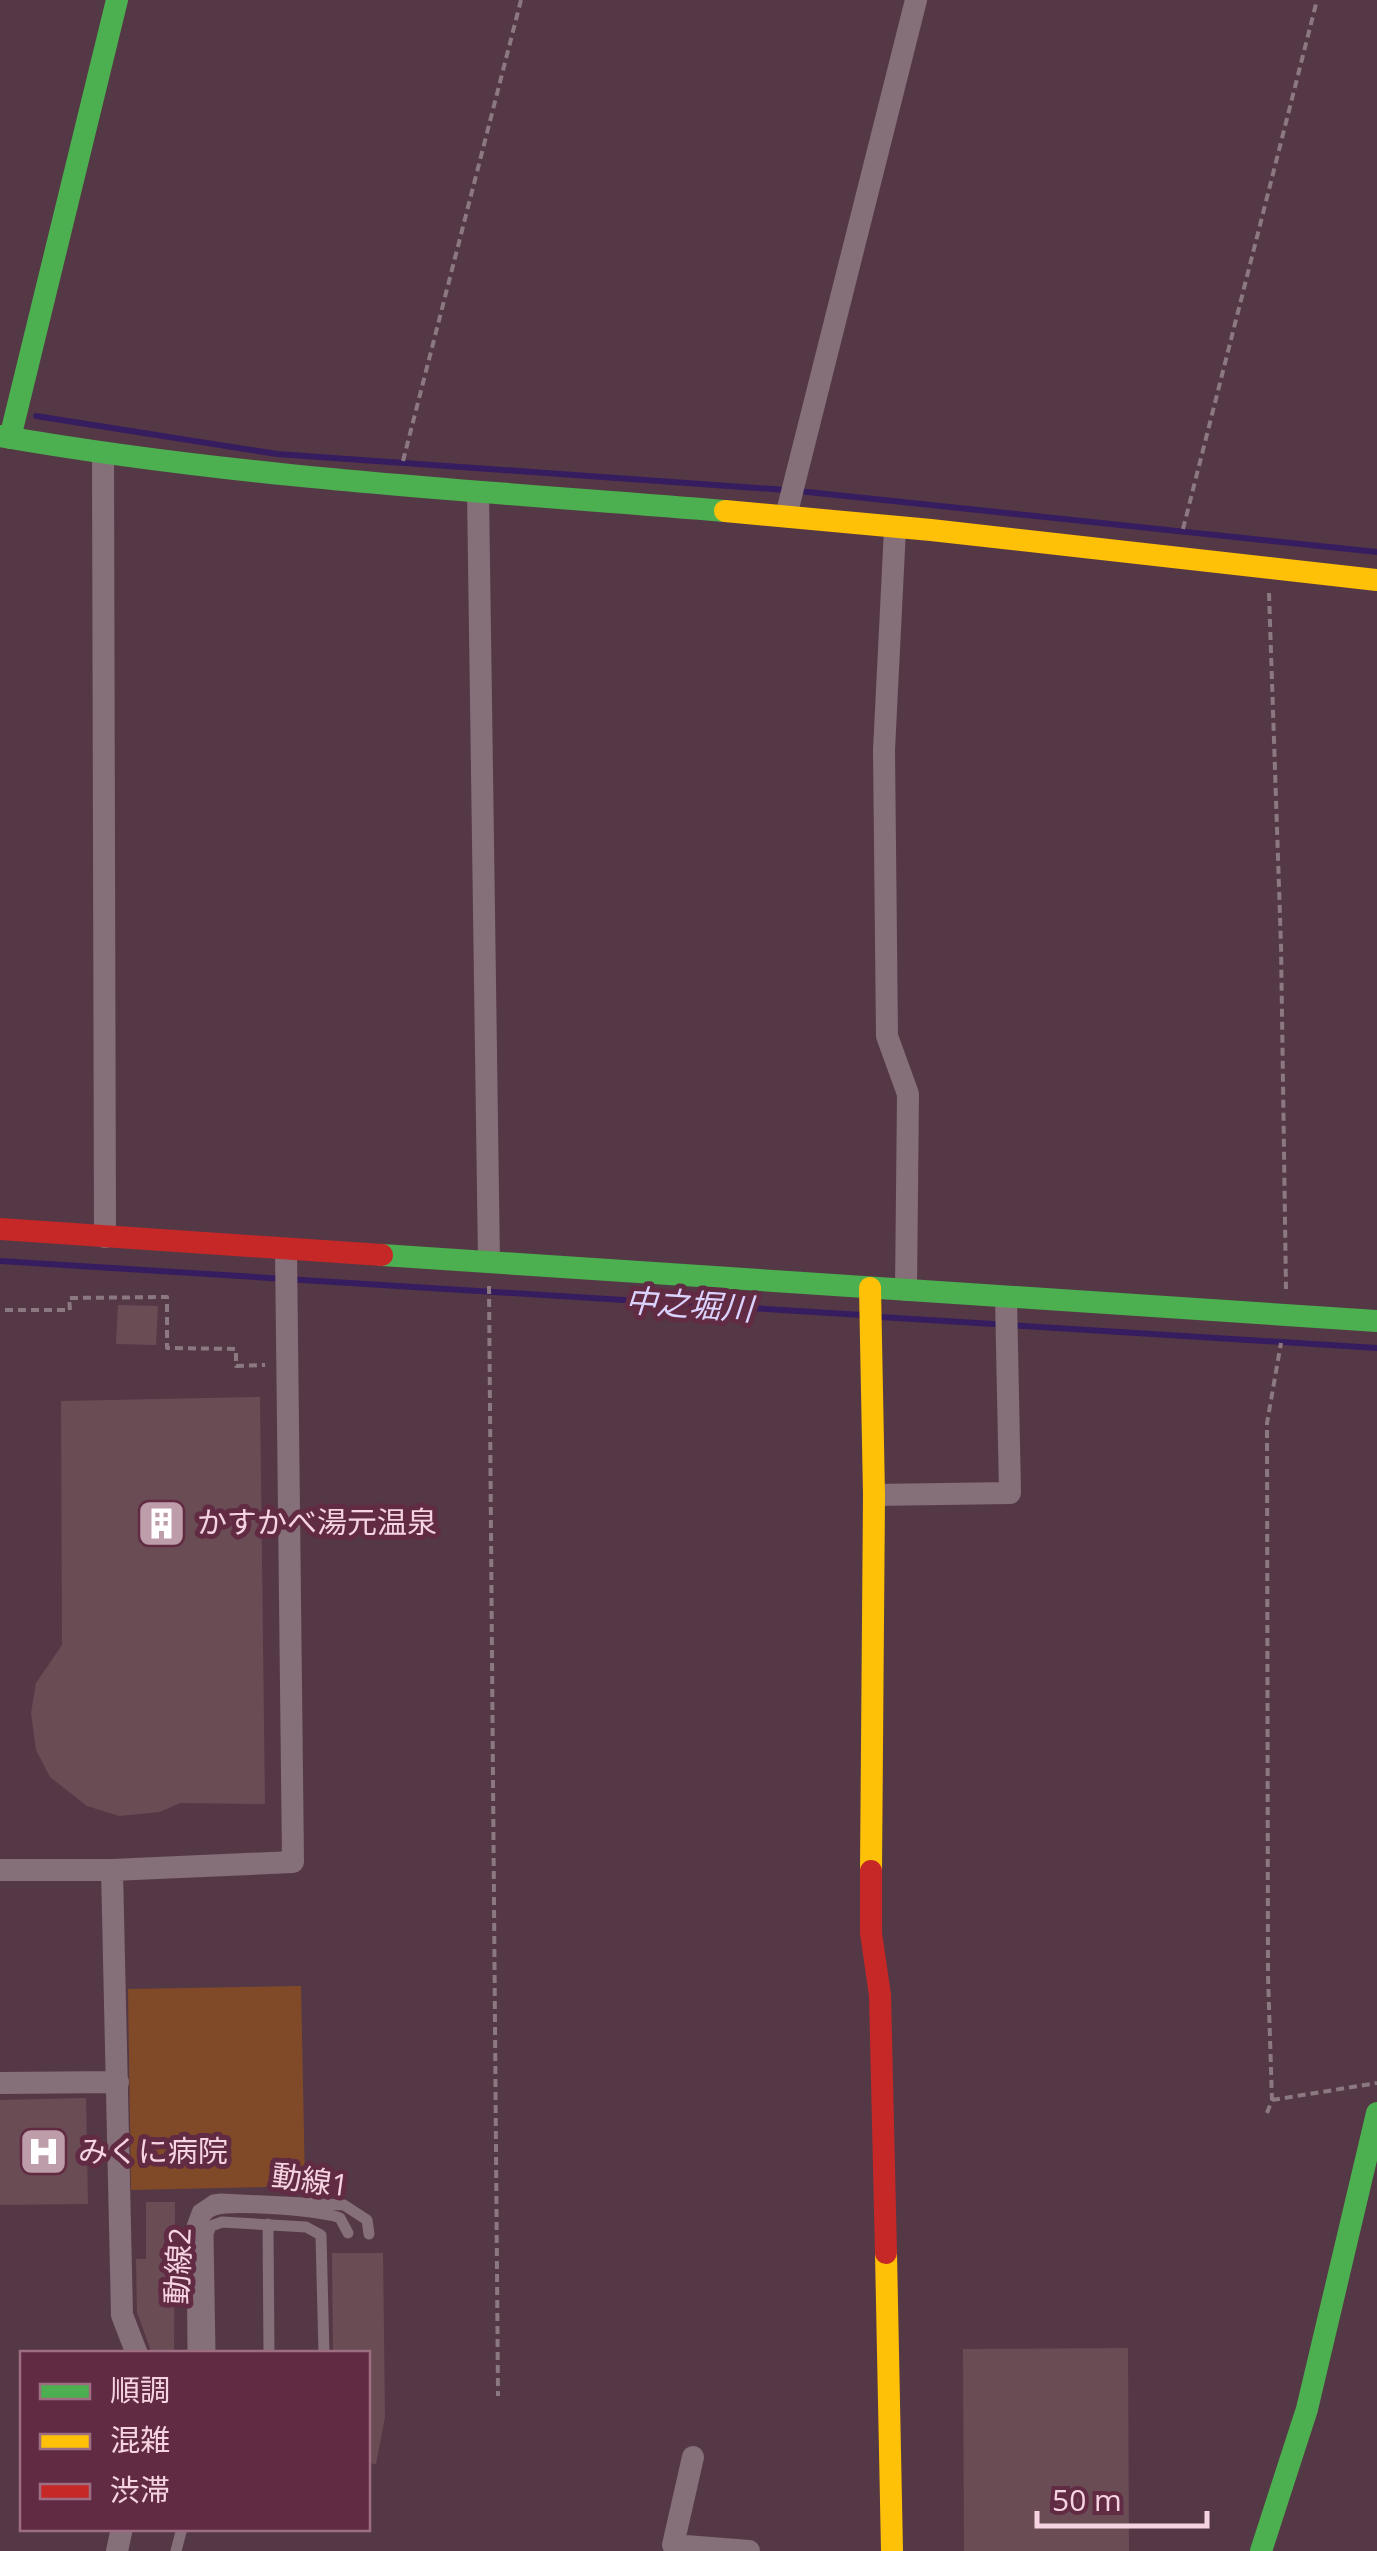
<svg xmlns="http://www.w3.org/2000/svg" width="1377" height="2551" font-family="'Open Sans','Noto Sans JP',sans-serif">
<rect width="100%" height="100%" fill="#553845"/>
<path fill="#804a29" d="M 301,1986 L 305,2186 L 131,2190 L 128,1989 Z"/>
<g fill="none" stroke-linecap="round" stroke-linejoin="round">
<path stroke="#361d5f" stroke-width="6" d="M 36,416 L 277,454 L 786,490
M 798,491 L 1377,552
M 0,1261 L 862,1315
M 880,1317 L 1377,1348"/>
</g>
<path fill="#6a4c55" d="M 118,1305 L 158,1306 L 156,1345 L 116,1344 Z
M 260,1397 L 265,1804 L 180,1803 L 160,1812 L 119,1816 L 87,1806 L 50,1777 L 36,1750 L 31,1713 L 36,1683 L 62,1645 L 61,1401 Z
M 86,2098 L 88,2204 L 0,2205 L 0,2100 Z
M 146,2202 L 175,2202 L 174,2354 L 152,2354 L 137,2312 L 136,2259 L 146,2259 Z
M 332,2253 L 383,2253 L 385,2417 L 376,2464 L 368,2463 L 368,2354 L 333,2354 Z
M 1128,2348 L 1129,2551 L 964,2551 L 963,2349 Z"/>
<g fill="none" stroke-linecap="round" stroke-linejoin="round">
<path stroke="#8b7880" stroke-width="4" stroke-dasharray="8 5" stroke-linecap="butt" d="M 403,461 L 521,0
M 1183,529 L 1317,0
M 1269,593 L 1281,946 L 1286,1289
M 489,1286 L 498,2396
M 5,1310 L 70,1310 L 69,1298 L 167,1297 L 167,1348 L 236,1349 L 236,1366 L 265,1365
M 1272,2100 L 1377,2083
M 1267,2113 L 1272,2100 L 1268,1976 L 1267,1423 L 1281,1343"/>
<path stroke="#856f78" stroke-width="11" d="M 268,2224 L 269,2354
M 193,2354 L 192,2226 L 198,2210 L 213,2200 L 221,2199 L 344,2205 L 367,2220 L 369,2234
M 201,2354 L 200,2226 C 203,2219 207,2212 215,2210 C 231,2204 328,2211 340,2218 L 348,2233
M 210,2354 L 208,2234 L 211,2226 L 222,2222 L 306,2227 L 321,2235 L 324,2354
M 176,2551 L 182,2528"/>
<path stroke="#856f78" stroke-width="22" d="M 103,456 L 105,1237
M 478,492 L 489,1262
M 786,516 L 916,0
M 895,529 L 884,750 L 887,1036 L 908,1094 L 906,1290
M 874,1495 L 1010,1493 L 1006,1297
M 0,1870 L 112,1870 L 293,1862 L 286,1249
M 112,1870 L 122,2315 L 137,2354
M 0,2083 L 118,2082
M 693,2457 L 673,2545 L 749,2551
M 117,2551 L 122,2528"/>
<path stroke="#4caf50" stroke-width="22" d="M 0,436 C 240,478 482,491 725,511
M 10,438 L 117,0
M 382,1255 L 1377,1321
M 1261,2551 L 1307,2409 L 1377,2113"/>
<path stroke="#ffc107" stroke-width="22" d="M 725,511 L 931,530 L 1377,580
M 870,1288 L 874,1495 L 871,1871
M 886,2253 L 892,2551"/>
<path stroke="#c62828" stroke-width="22" d="M 0,1229 L 382,1255
M 871,1871 L 871,1933 L 880,1995 L 886,2253"/>
</g>
<defs>
<symbol id="building-square" viewBox="-11 -11 22 22"><rect x="-9" y="-9" width="18" height="18" rx="4" fill="#be9daa" stroke="#622b44"/><path d="M-4-6H4V6H1V3H-1V6H-4ZM-2.5-4.3h1.7v1.8h-1.7ZM.8-4.3h1.7v1.8H.8ZM-2.5-1h1.7V.8h-1.7ZM.8-1h1.7V.8H.8Z" fill="#fff"/></symbol>
<symbol id="hospital-square" viewBox="-11 -11 22 22"><rect x="-9" y="-9" width="18" height="18" rx="4" fill="#be9daa" stroke="#622b44"/><path d="M-5-5h3v3.5h4V-5h3V5h-3V1.5h-4V5h-3Z" fill="#fff"/></symbol>
</defs>
<g fill-rule="evenodd">
<use href="#building-square" x="134" y="1496" width="55" height="55"/>
<use href="#hospital-square" x="16" y="2124" width="55" height="55"/>
</g>
<g text-anchor="middle" stroke-width="10" stroke-linejoin="round" paint-order="stroke">
<g font-size="30" fill="#f6d3e0" stroke="#622b44" text-anchor="start">
<text x="197" y="1533">かすかべ湯元温泉</text>
<text x="78" y="2162">みくに病院</text>
</g>
<g font-size="30" fill="#f6d3e0" stroke="#622b44">
<text transform="translate(310 2181) rotate(8)" y="10">動線1</text>
<text transform="translate(179 2266) rotate(-87)" y="10">動線2</text>
</g>
<g font-size="32" font-style="italic" fill="#dbd3fe" stroke="#622b44">
<text transform="translate(689 1305) rotate(4)" y="11">中之堀川</text>
</g>
</g>
<rect x="20" y="2351" width="350" height="180" fill="#622b44" stroke="#9d6e82" stroke-width="2.5"/>
<rect x="40" y="2384" width="50" height="15" fill="#4caf50" stroke="#9d6e82" stroke-width="2.5"/>
<text x="110" y="2401" font-size="30" fill="#f6d3e0">順調</text>
<rect x="40" y="2434" width="50" height="15" fill="#ffc107" stroke="#9d6e82" stroke-width="2.5"/>
<text x="110" y="2451" font-size="30" fill="#f6d3e0">混雑</text>
<rect x="40" y="2484" width="50" height="15" fill="#c62828" stroke="#9d6e82" stroke-width="2.5"/>
<text x="110" y="2501" font-size="30" fill="#f6d3e0">渋滞</text>
<path d="M1037 2511v15h170v-15" fill="none" stroke="#f6d3e0" stroke-width="5"/>
<text x="1052" y="2511" font-size="30" fill="#f6d3e0" stroke="#622b44" stroke-width="8" paint-order="stroke">50 m</text>
</svg>
